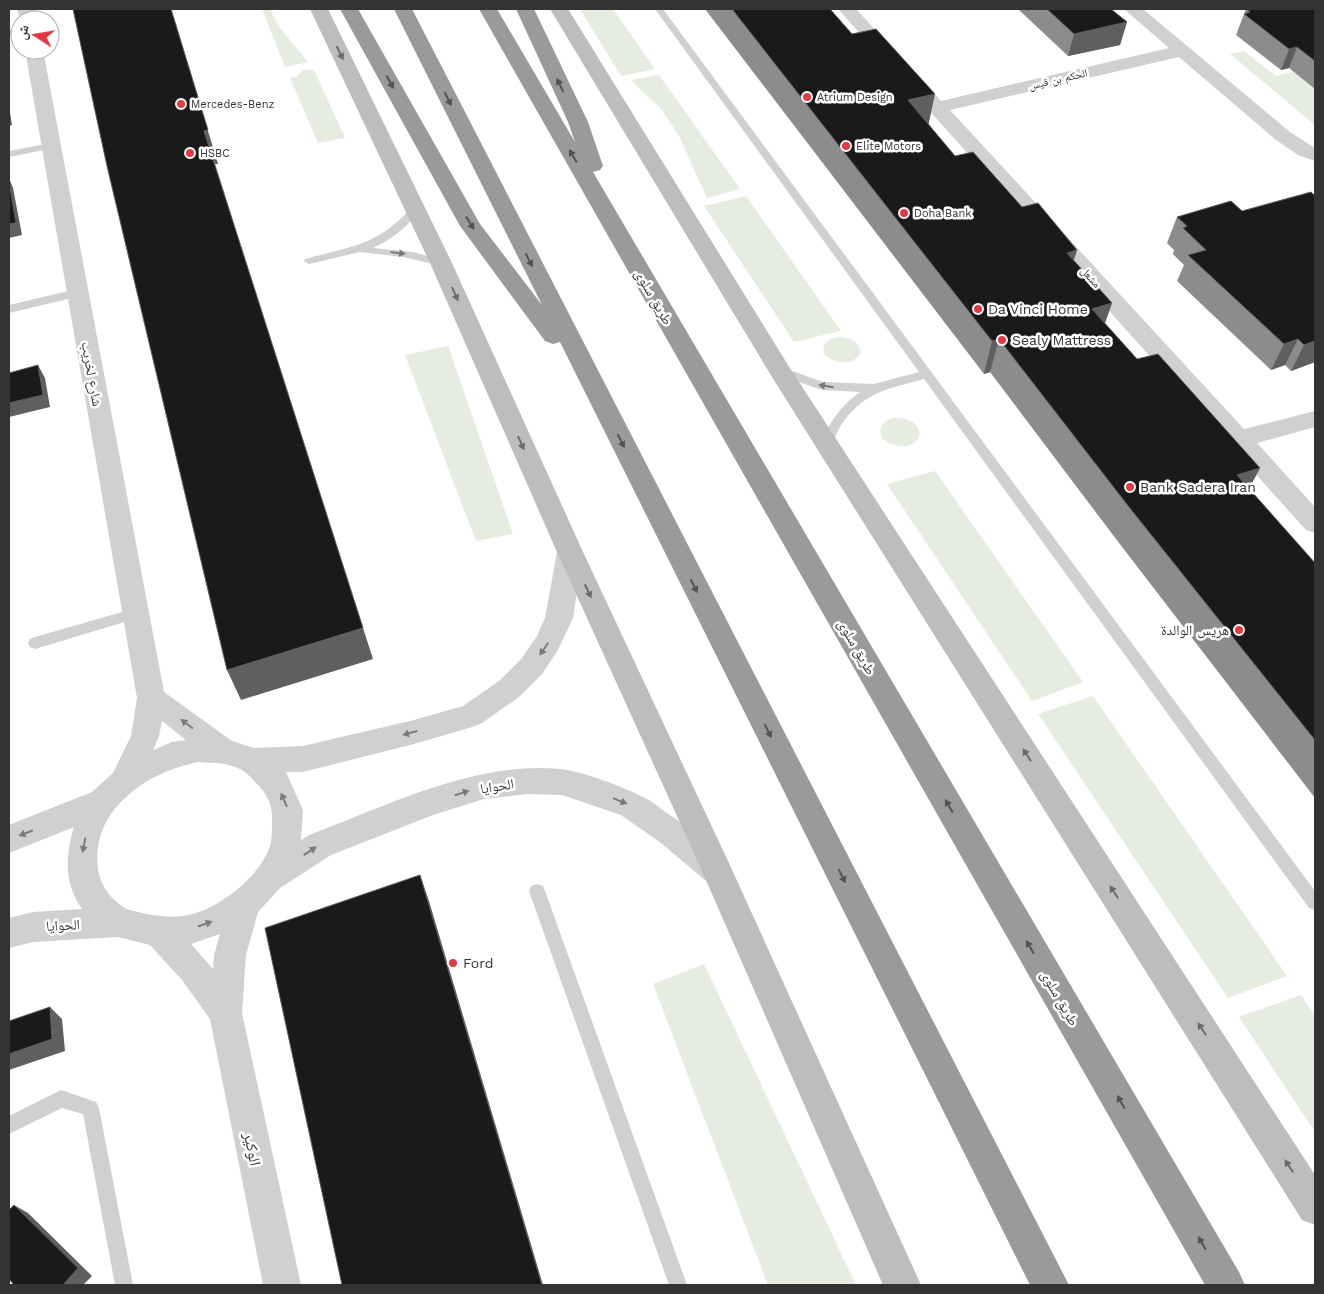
<svg xmlns="http://www.w3.org/2000/svg" width="1324" height="1294" font-family="'Work Sans','Noto Naskh Arabic',sans-serif">
<rect width="100%" height="100%" fill="#fff"/>
<path fill="#e6ecdf" d="M 262,9 L 270,9 L 279,27 L 308,62 L 285,67 Z
M 580,9 L 613,9 L 655,69 L 621,76 Z
M 1244,51 L 1276,76 L 1315,66 L 1315,125 L 1230,54 Z
M 303,70 L 314,70 L 345,138 L 318,143 L 290,78 L 296,77 Z
M 659,75 L 740,189 L 707,198 L 679,136 L 662,110 L 631,80 Z
M 746,196 L 841,331 L 794,342 L 704,206 Z
M 840,337 C 850,338 859,341 861,352 C 854,367 834,364 824,354 C 821,342 830,338 840,337 Z
M 448,346 L 513,534 L 476,541 L 405,355 Z
M 893,418 C 905,417 916,421 920,433 C 916,451 895,448 883,439 C 877,429 882,421 893,418 Z
M 935,471 L 1083,682 L 1032,701 L 887,484 Z
M 1093,696 L 1287,976 L 1228,998 L 1038,714 Z
M 704,964 L 856,1285 L 768,1285 L 653,984 Z
M 1301,995 L 1315,1016 L 1315,1132 L 1239,1017 Z"/>
<g fill="none" stroke-linecap="round" stroke-linejoin="round">
<path fill="#d0d0d0" fill-rule="evenodd" d="M 655,9 L 663,9 L 1315,891 L 1315,910 L 1309,908 L 924,379 C 891,388 866,391 844,421 C 838,428 836,437 831,445 L 823,445 L 821,442 C 830,421 842,405 860,392 L 822,390 L 776,374 L 774,371 L 776,368 L 784,368 L 823,382 L 874,384 L 919,372 Z
M 20,28 L 20,34 L 9,36 L 9,30 Z
M 51,143 L 56,146 L 54,148 L 9,157 L 9,151 Z
M 415,207 L 420,210 C 408,227 392,239 373,248 L 413,252 L 445,261 L 446,263 L 445,265 L 441,266 L 403,257 L 360,252 L 309,264 L 304,261 L 305,259 C 352,246 377,246 411,208 Z
M 77,289 L 81,290 L 83,293 L 81,296 L 9,313 L 9,305 Z
M 136,608 L 141,609 L 143,613 L 141,617 L 35,649 L 30,647 L 28,643 L 30,639 L 35,637 Z
M 537,884 L 543,886 L 545,891 L 687,1285 L 669,1285 L 529,891 L 531,886 Z
M 61,1090 L 96,1102 L 99,1108 L 133,1285 L 115,1285 L 83,1114 L 62,1108 L 9,1134 L 9,1116 Z"/>
<path fill="#d0d0d0" fill-rule="evenodd" d="M 17,9 L 35,9 L 37,20 L 20,21 Z
M 838,9 L 856,9 L 941,101 L 1169,48 L 1124,9 L 1143,9 L 1290,132 L 1315,148 L 1315,161 L 1298,155 L 1276,140 L 1179,57 L 950,110 L 1244,429 L 1315,411 L 1315,427 L 1257,443 L 1315,507 L 1315,533 L 1306,530 Z
M 25,50 L 43,50 L 164,692 L 232,741 L 254,748 L 303,746 L 414,720 L 463,706 L 499,681 L 522,658 L 537,636 L 545,618 L 557,552 L 561,545 L 570,542 L 579,545 L 583,552 L 573,618 L 558,650 L 542,674 L 519,697 L 482,723 L 472,727 L 414,744 L 303,772 L 286,772 L 303,810 L 301,840 L 309,835 C 387,806 475,761 560,769 C 581,771 624,787 643,797 C 652,801 660,808 668,814 C 688,827 723,850 732,871 L 728,881 L 717,885 L 706,881 L 661,843 L 621,815 L 562,795 L 527,794 L 484,799 L 433,815 L 331,855 L 280,888 L 258,912 L 246,955 L 242,1013 L 301,1285 L 263,1285 L 210,1019 L 182,980 L 150,945 L 118,937 L 33,942 L 9,948 L 9,918 L 33,912 L 82,909 C 64,883 65,856 74,827 L 9,853 L 9,825 L 92,792 L 113,773 L 131,736 L 137,698 ZM 162,721 L 186,740 L 172,742 L 153,750 L 159,736 ZM 198,762 C 211,763 224,762 235,767 C 244,770 250,776 256,783 C 268,794 273,807 272,823 C 272,829 272,836 271,842 C 264,874 220,908 189,915 C 169,919 149,915 130,910 C 125,909 121,905 117,902 C 89,881 93,835 114,810 C 136,783 165,769 198,762 ZM 220,934 L 214,955 L 213,969 L 191,944 Z"/>
<path fill="#bdbdbd" fill-rule="evenodd" d="M 310,9 L 328,9 L 452,263 L 583,552 L 728,861 L 921,1285 L 883,1285 L 702,871 L 557,552 L 430,263 Z
M 550,9 L 568,9 L 788,365 L 1315,1175 L 1315,1225 L 1302,1220 L 772,377 Z"/>
<path fill="#9a9a9a" fill-rule="evenodd" d="M 340,9 L 358,9 L 480,224 L 542,305 L 394,9 L 412,9 L 1069,1285 L 1030,1285 L 560,342 L 553,344 L 545,341 L 460,226 Z
M 479,9 L 497,9 L 575,142 L 568,122 L 516,9 L 534,9 L 588,122 L 603,166 L 600,170 L 593,172 L 1239,1272 L 1245,1285 L 1205,1285 Z"/>
</g>
<path fill="#8c8c8c" d="M 705,9 L 830,9 L 955,156 L 1022,207 L 1077,250 L 1074,260 L 1112,303 L 1105,323 L 1137,359 L 1260,468 L 1249,489 L 1315,563 L 1315,798 L 1116,539 L 990,372 L 984,374 Z
M 1018,9 L 1111,9 L 1127,22 L 1120,45 L 1068,56 Z
M 1246,9 L 1315,9 L 1315,89 L 1289,68 L 1281,70 L 1236,35 Z
M 1231,201 L 1315,362 L 1291,371 L 1285,365 L 1271,370 L 1177,281 L 1184,265 L 1173,254 L 1174,250 L 1167,243 L 1177,217 Z"/>
<path fill="#5f5f5f" d="M 171,9 L 218,164 L 215,164 L 204,131 Z
M 1127,22 L 1120,45 L 1068,56 L 1074,34 Z
M 1297,47 L 1289,68 L 1281,70 L 1289,49 Z
M 935,94 L 928,127 L 908,100 Z
M 9,106 L 12,125 L 9,126 Z
M 9,178 L 13,188 L 22,235 L 9,238 Z
M 1077,250 L 1066,284 L 1067,253 Z
M 1112,303 L 1100,337 L 1092,309 Z
M 999,339 L 990,372 L 984,374 L 992,341 Z
M 1298,339 L 1285,365 L 1271,370 L 1284,344 Z
M 1315,341 L 1315,362 L 1291,371 L 1304,345 Z
M 38,365 L 45,378 L 50,407 L 9,417 L 9,403 Z
M 1260,468 L 1242,501 L 1237,475 Z
M 363,628 L 373,659 L 241,700 L 227,670 Z
M 420,875 L 429,901 L 543,1285 L 542,1285 Z
M 50,1007 L 62,1019 L 65,1051 L 9,1070 L 9,1054 Z
M 14,1205 L 28,1213 L 92,1276 L 83,1285 L 63,1285 Z"/>
<path fill="#1a1a1a" stroke="#5f5f5f" d="M 73,9 L 171,9 L 208,130 L 204,131 L 363,628 L 227,670 L 107,166 Z
M 732,9 L 830,9 L 852,34 L 876,29 L 935,94 L 908,100 L 955,156 L 973,152 L 1022,207 L 1038,203 L 1077,250 L 1067,253 L 1112,303 L 1092,309 L 1137,359 L 1158,354 L 1260,468 L 1237,475 L 1315,563 L 1315,740 L 1129,507 L 999,339 L 992,341 Z
M 1047,9 L 1111,9 L 1127,22 L 1074,34 Z
M 1246,9 L 1315,9 L 1315,61 L 1297,47 L 1289,49 L 1244,14 L 1250,12 Z
M 9,182 L 16,223 L 9,224 Z
M 1311,192 L 1315,196 L 1315,341 L 1304,345 L 1298,339 L 1284,344 L 1188,255 L 1206,250 L 1183,228 L 1187,226 L 1177,217 L 1231,201 L 1242,211 Z
M 38,365 L 43,395 L 9,403 L 9,373 Z
M 420,875 L 542,1285 L 342,1285 L 265,928 Z
M 50,1007 L 52,1039 L 9,1054 L 9,1021 Z
M 14,1205 L 78,1268 L 63,1285 L 14,1285 L 9,1279 L 9,1210 Z"/>
<defs><path id="oneway-solid" d="M-6-.8H1V-3.2L6.5 0L1 3.2V.8H-6Z" transform="scale(1.25)"/></defs>
<g fill="#6a6a6a">
<use href="#oneway-solid" transform="translate(340 53) rotate(64)"/>
<use href="#oneway-solid" transform="translate(455 294) rotate(66)"/>
<use href="#oneway-solid" transform="translate(521 443) rotate(66)"/>
<use href="#oneway-solid" transform="translate(588 591) rotate(65)"/>
<use href="#oneway-solid" transform="translate(1027 755) rotate(-123)"/>
<use href="#oneway-solid" transform="translate(1114 892) rotate(-123)"/>
<use href="#oneway-solid" transform="translate(1202 1029) rotate(-123)"/>
<use href="#oneway-solid" transform="translate(1289 1166) rotate(-123)"/>
</g>
<g fill="#525252">
<use href="#oneway-solid" transform="translate(390 82) rotate(61)"/>
<use href="#oneway-solid" transform="translate(560 85) rotate(-115)"/>
<use href="#oneway-solid" transform="translate(448 99) rotate(63)"/>
<use href="#oneway-solid" transform="translate(573 156) rotate(-120)"/>
<use href="#oneway-solid" transform="translate(470 223) rotate(58)"/>
<use href="#oneway-solid" transform="translate(529 260) rotate(63)"/>
<use href="#oneway-solid" transform="translate(621 441) rotate(63)"/>
<use href="#oneway-solid" transform="translate(694 586) rotate(63)"/>
<use href="#oneway-solid" transform="translate(768 731) rotate(63)"/>
<use href="#oneway-solid" transform="translate(949 806) rotate(-120)"/>
<use href="#oneway-solid" transform="translate(842 876) rotate(63)"/>
<use href="#oneway-solid" transform="translate(1030 947) rotate(-120)"/>
<use href="#oneway-solid" transform="translate(1121 1102) rotate(-120)"/>
<use href="#oneway-solid" transform="translate(1202 1243) rotate(-120)"/>
</g>
<g fill="#7a7a7a">
<use href="#oneway-solid" transform="translate(398 253) rotate(7)"/>
<use href="#oneway-solid" transform="translate(826 386) rotate(-171)"/>
<use href="#oneway-solid" transform="translate(544 649) rotate(124)"/>
<use href="#oneway-solid" transform="translate(187 724) rotate(-143)"/>
<use href="#oneway-solid" transform="translate(410 733) rotate(165)"/>
<use href="#oneway-solid" transform="translate(462 793) rotate(-18)"/>
<use href="#oneway-solid" transform="translate(284 800) rotate(-113)"/>
<use href="#oneway-solid" transform="translate(620 801) rotate(22)"/>
<use href="#oneway-solid" transform="translate(26 833) rotate(159)"/>
<use href="#oneway-solid" transform="translate(84 845) rotate(101)"/>
<use href="#oneway-solid" transform="translate(310 851) rotate(-33)"/>
<use href="#oneway-solid" transform="translate(205 924) rotate(-19)"/>
</g>
<g fill="#e63946" stroke="#fff" stroke-width="2">
<circle cx="807" cy="97" r="5"/>
<circle cx="181" cy="104" r="5"/>
<circle cx="846" cy="146" r="5"/>
<circle cx="190" cy="153" r="5"/>
<circle cx="904" cy="213" r="5"/>
<circle cx="978" cy="309" r="5"/>
<circle cx="1002" cy="340" r="5"/>
<circle cx="1130" cy="487" r="5"/>
<circle cx="1239" cy="630" r="5"/>
<circle cx="453" cy="963" r="5"/>
</g>
<g text-anchor="middle" stroke-width="5" stroke-linejoin="round" paint-order="stroke">
<g font-size="11" fill="#333" stroke="#fff">
<text transform="translate(1058 79) rotate(-13)" y="4">الحكم بن قيس</text>
<text transform="translate(1091 277) rotate(48)" y="4">مشعل</text>
</g>
<g font-size="11" fill="#333" stroke="#fff" text-anchor="start">
<text x="817" y="101">Atrium Design</text>
<text x="191" y="108">Mercedes-Benz</text>
<text x="856" y="150">Elite Motors</text>
<text x="200" y="157">HSBC</text>
<text x="914" y="217">Doha Bank</text>
</g>
<g font-size="14" fill="#333" stroke="#fff">
<text transform="translate(654 297) rotate(60)" y="5">طريق سلوى</text>
<text transform="translate(92 374) rotate(80)" y="5">شارع لخريب</text>
<text transform="translate(857 647) rotate(60)" y="5">طريق سلوى</text>
<text transform="translate(497 786) rotate(-9)" y="5">الحوايا</text>
<text transform="translate(63 925) rotate(-3)" y="5">الحوايا</text>
<text transform="translate(1060 998) rotate(60)" y="5">طريق سلوى</text>
</g>
<g font-size="14" fill="#333" stroke="#fff" text-anchor="start">
<text x="988" y="314">Da Vinci Home</text>
<text x="1012" y="345">Sealy Mattress</text>
<text x="1140" y="492">Bank Sadera Iran</text>
<text x="1229" y="635" text-anchor="end">هريس الوالدة</text>
<text x="463" y="968">Ford</text>
</g>
<g font-size="16" fill="#333" stroke="#fff">
<text transform="translate(253 1149) rotate(78)" y="6">الوكير</text>
</g>
</g>
<rect width="1324" height="1294" fill="none" stroke="#333333" stroke-width="20"/>
<g transform="translate(35 35) rotate(282)"><circle r="24" fill="#ffffff" stroke="#adadad"/>
<path d="M0-4L9 19L0 12L-9 19Z" fill="#e63946"/>
<text y="-8" font-size="14" font-weight="bold" text-anchor="middle" fill="#333333">ش</text>
</g>
</svg>
